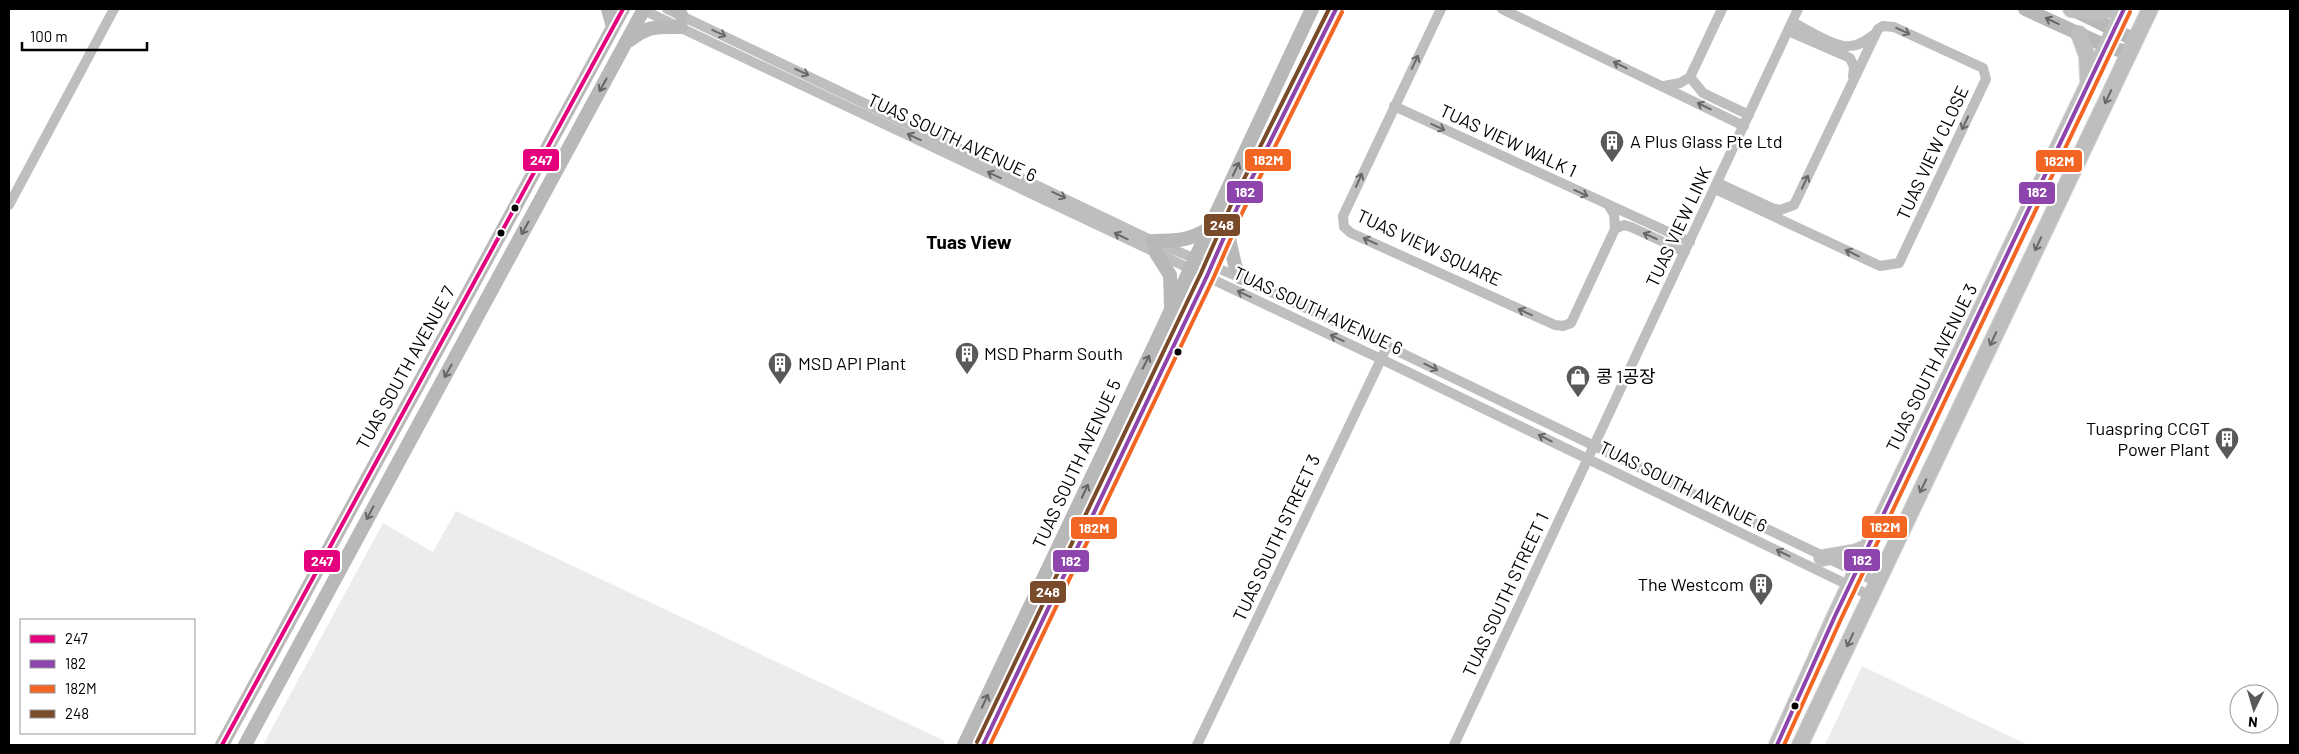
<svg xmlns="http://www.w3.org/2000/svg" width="2299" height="754" font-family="Barlow,'Noto Sans KR',sans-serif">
<rect width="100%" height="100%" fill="#fff"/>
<path fill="#ececec" d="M 456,511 L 945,741 L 943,745 L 268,745 L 264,743 L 383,523 L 433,552 Z
M 1862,666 L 2028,745 L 1825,745 Z"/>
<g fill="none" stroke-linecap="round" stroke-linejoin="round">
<defs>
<path id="primary" d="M 2071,9 L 2097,13 L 2112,9
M 2079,34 L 2087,56 L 2088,80
M 1822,558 L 1856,552 L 1868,547
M 1777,745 L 1835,616 L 2124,9
M 1800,745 L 2150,9"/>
</defs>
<use href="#primary" stroke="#dbdbdb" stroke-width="18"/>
<path stroke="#bebebe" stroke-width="10" d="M 641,9 L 1381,359 L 1871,596
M 667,9 L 1153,241 L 1241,278 L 1387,346 L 1877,582
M 1441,9 L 1343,216 L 1344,227 L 1351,233 L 1555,325 L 1563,326 L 1571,323 L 1615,229 L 1614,214 L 1609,206
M 1502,9 L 1744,126
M 1792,22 C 1807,29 1835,48 1850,46 C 1860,46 1867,39 1875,34
M 1788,31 L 1850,58 L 1854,67 L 1853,77
M 1690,77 L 1722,9
M 1690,77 L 1703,93 L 1749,115
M 1664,86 L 1680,83 L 1690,77
M 1394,106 L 1690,242
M 1715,189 L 1880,266 L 1899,263 L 1986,79 L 1983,68 L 1894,27 L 1883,26 L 1878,29 L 1794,205 L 1780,210 L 1772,208 L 1718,183
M 9,205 L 114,9
M 1615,229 L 1624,225 L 1631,227 L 1685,252
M 1197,745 L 1384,353
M 1454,745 L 1798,9"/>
<path stroke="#b8b8b8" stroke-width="14" d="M 608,9 L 613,27
M 677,9 L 681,15
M 2025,9 L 2106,46 L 2129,53
M 2080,13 L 2135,40
M 630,40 C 649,25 658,27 681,27
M 1227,230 L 1235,265 L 1241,278
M 1153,241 C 1175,241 1189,241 1208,229
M 1156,253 L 1170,275 L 1171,307
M 222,745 L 623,9
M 245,745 L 644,9
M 964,745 L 1155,344 L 1312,9
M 983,745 L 1207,276 L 1237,208 L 1336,9"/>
<use href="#primary" stroke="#bebebe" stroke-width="16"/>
<defs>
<path id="bus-1" d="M 222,745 L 623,9"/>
<path id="bus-2" d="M 983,745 L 1207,276 L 1237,208 L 1336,9
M 1777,745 L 1835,616 L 2124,9"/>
<path id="bus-3" d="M 990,745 L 1213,279 L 1243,211 L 1342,12
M 1784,745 L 1841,619 L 2130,12"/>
<path id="bus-4" d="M 977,742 L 1201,273 L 1231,205 L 1329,9"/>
</defs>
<use href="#bus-1" stroke="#fff" stroke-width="8"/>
<use href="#bus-2" stroke="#fff" stroke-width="8"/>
<use href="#bus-3" stroke="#fff" stroke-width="8"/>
<use href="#bus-4" stroke="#fff" stroke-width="8"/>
<use href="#bus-1" stroke="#e5007d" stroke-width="4"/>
<use href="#bus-2" stroke="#8e44ad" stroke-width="4"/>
<use href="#bus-3" stroke="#f26522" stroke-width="4"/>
<use href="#bus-4" stroke="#7a4b2a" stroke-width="4"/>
</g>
<defs><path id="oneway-shaft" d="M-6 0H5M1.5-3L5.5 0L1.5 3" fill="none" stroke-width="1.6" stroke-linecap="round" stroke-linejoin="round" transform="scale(1.25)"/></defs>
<g stroke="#656565">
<use href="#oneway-shaft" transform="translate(2052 21) rotate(-155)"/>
<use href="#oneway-shaft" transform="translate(603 85) rotate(119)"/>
<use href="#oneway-shaft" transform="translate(1236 169) rotate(-65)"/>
<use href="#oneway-shaft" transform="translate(525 228) rotate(119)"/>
<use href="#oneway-shaft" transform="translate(1146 362) rotate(-63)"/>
<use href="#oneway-shaft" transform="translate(448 371) rotate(119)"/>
<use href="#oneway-shaft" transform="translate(1085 491) rotate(-65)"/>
<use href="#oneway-shaft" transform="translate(370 513) rotate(118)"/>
<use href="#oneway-shaft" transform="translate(985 701) rotate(-65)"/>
</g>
<g stroke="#686868">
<use href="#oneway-shaft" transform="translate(1903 31) rotate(25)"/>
<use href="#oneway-shaft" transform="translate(719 33) rotate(25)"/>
<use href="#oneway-shaft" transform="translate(1415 62) rotate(-64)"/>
<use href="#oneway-shaft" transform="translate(1620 65) rotate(-154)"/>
<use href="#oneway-shaft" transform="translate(802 72) rotate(25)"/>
<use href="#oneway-shaft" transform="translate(2108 97) rotate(115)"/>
<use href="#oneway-shaft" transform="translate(1704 106) rotate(-154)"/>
<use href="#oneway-shaft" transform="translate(1965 123) rotate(115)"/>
<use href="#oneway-shaft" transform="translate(1438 127) rotate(25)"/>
<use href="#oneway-shaft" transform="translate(914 137) rotate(-155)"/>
<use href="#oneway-shaft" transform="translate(994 175) rotate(-155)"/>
<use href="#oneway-shaft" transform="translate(1359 180) rotate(-66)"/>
<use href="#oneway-shaft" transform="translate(1805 182) rotate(-65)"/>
<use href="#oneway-shaft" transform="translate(1581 193) rotate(24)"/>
<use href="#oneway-shaft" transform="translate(1059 195) rotate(25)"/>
<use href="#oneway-shaft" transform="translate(1121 236) rotate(-154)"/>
<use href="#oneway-shaft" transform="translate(1650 236) rotate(-155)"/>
<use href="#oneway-shaft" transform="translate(1370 241) rotate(-156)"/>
<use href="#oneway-shaft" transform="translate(2038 244) rotate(115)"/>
<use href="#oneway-shaft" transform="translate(1852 253) rotate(-154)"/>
<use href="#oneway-shaft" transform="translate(1244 294) rotate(-155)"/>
<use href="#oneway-shaft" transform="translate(1525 312) rotate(-156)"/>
<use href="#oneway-shaft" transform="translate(1337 338) rotate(-155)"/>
<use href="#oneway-shaft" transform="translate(1993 339) rotate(115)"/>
<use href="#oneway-shaft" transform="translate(1431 367) rotate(26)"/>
<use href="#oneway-shaft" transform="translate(1545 438) rotate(-154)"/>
<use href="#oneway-shaft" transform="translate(1923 486) rotate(116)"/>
<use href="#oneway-shaft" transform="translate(1783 553) rotate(-154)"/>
<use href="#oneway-shaft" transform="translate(1850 640) rotate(115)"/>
</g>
<defs>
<symbol id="building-pin" viewBox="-11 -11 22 30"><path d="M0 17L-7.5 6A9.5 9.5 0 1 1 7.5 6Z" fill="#595959" stroke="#fff"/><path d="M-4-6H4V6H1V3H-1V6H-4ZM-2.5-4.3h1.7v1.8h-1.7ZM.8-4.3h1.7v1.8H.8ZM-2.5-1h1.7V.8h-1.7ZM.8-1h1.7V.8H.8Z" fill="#fff"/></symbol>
<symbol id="shop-pin" viewBox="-11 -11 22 30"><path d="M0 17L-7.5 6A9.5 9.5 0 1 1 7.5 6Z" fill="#595959" stroke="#fff"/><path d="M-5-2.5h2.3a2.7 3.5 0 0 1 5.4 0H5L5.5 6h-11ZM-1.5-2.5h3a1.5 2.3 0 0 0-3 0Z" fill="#fff"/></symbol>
</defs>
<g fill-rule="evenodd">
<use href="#building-pin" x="1598" y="128" width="28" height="38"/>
<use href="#building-pin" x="953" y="340" width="28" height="38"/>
<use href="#building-pin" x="766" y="350" width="28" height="38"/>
<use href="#shop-pin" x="1564" y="363" width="28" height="38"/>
<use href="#building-pin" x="2213" y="425" width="28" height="38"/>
<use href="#building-pin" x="1747" y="571" width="28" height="38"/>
</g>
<g fill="#000" stroke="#fff" stroke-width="2">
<circle cx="515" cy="208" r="4.5"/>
<circle cx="501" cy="233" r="4.5"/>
<circle cx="1178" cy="352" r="4.5"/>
<circle cx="1795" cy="706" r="4.5"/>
</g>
<g text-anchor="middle" stroke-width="5" stroke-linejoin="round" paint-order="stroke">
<g font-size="18" fill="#000" stroke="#fff">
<text transform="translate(952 138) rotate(25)" y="6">TUAS SOUTH AVENUE 6</text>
<text transform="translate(1508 141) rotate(25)" y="6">TUAS VIEW WALK 1</text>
<text transform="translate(1933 153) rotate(-65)" y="6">TUAS VIEW CLOSE</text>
<text transform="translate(1679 227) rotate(-65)" y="6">TUAS VIEW LINK</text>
<text transform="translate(1429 248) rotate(25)" y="6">TUAS VIEW SQUARE</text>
<text transform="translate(1318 311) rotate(25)" y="6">TUAS SOUTH AVENUE 6</text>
<text transform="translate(406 368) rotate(-61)" y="6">TUAS SOUTH AVENUE 7</text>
<text transform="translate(1932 368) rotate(-64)" y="6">TUAS SOUTH AVENUE 3</text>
<text transform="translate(1077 464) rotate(-65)" y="6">TUAS SOUTH AVENUE 5</text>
<text transform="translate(1683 487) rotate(26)" y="6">TUAS SOUTH AVENUE 6</text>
<text transform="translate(1277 538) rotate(-65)" y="6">TUAS SOUTH STREET 3</text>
<text transform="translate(1506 595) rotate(-65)" y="6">TUAS SOUTH STREET 1</text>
</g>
<g font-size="18" fill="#000" stroke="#fff" text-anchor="start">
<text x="1630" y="148">A Plus Glass Pte Ltd</text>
<text x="984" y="360">MSD Pharm South</text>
<text x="798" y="370">MSD API Plant</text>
<text x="1596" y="383">콩 1공장</text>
<text x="2210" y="435" text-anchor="end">Tuaspring CCGT<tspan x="2210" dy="21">Power Plant</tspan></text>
<text x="1744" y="591" text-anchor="end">The Westcom</text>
</g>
<g font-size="19" font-weight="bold" fill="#000" stroke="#fff">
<text x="969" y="249">Tuas View</text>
</g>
</g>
<g stroke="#fff" stroke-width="2">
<rect x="522" y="148" width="38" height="24" rx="5" fill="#e5007d"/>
<rect x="1244" y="148" width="48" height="24" rx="5" fill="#f26522"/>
<rect x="2035" y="149" width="48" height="24" rx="5" fill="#f26522"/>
<rect x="1226" y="180" width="38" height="24" rx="5" fill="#8e44ad"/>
<rect x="2018" y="181" width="38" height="24" rx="5" fill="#8e44ad"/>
<rect x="1203" y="213" width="38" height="24" rx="5" fill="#7a4b2a"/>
<rect x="1861" y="515" width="47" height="24" rx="5" fill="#f26522"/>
<rect x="1070" y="516" width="48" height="24" rx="5" fill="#f26522"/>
<rect x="1843" y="548" width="38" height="24" rx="5" fill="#8e44ad"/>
<rect x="1052" y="549" width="38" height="24" rx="5" fill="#8e44ad"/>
<rect x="303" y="549" width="38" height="24" rx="5" fill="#e5007d"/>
<rect x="1029" y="580" width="38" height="24" rx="5" fill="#7a4b2a"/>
</g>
<g font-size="14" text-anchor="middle" font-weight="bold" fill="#fff">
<text x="541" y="165">247</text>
<text x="1268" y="165">182M</text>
<text x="2059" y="166">182M</text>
<text x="1245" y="197">182</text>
<text x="2037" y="197">182</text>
<text x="1222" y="230">248</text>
<text x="1885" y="532">182M</text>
<text x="1094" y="533">182M</text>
<text x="1862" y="565">182</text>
<text x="1071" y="566">182</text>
<text x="322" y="566">247</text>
<text x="1048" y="597">248</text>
</g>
<rect width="2299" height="754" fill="none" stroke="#000000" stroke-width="20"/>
<rect x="20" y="619" width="175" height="115" fill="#ffffff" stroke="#999999"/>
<rect x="30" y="635" width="25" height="8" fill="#e5007d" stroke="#999999"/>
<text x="65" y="644" font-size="15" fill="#000000">247</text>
<rect x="30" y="660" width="25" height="8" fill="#8e44ad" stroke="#999999"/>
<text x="65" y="669" font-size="15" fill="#000000">182</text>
<rect x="30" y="685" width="25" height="8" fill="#f26522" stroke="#999999"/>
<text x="65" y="694" font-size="15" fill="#000000">182M</text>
<rect x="30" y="710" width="25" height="8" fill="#7a4b2a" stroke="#999999"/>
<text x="65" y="719" font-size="15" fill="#000000">248</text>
<g transform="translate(2254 709) rotate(185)"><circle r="24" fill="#ffffff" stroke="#999999"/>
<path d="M0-4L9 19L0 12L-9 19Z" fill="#595959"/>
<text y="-8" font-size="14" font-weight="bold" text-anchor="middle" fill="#000000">N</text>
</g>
<path d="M22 42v8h125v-8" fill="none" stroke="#000000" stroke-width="2.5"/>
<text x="30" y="42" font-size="15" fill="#000000" stroke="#ffffff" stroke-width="4" paint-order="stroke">100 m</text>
</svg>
